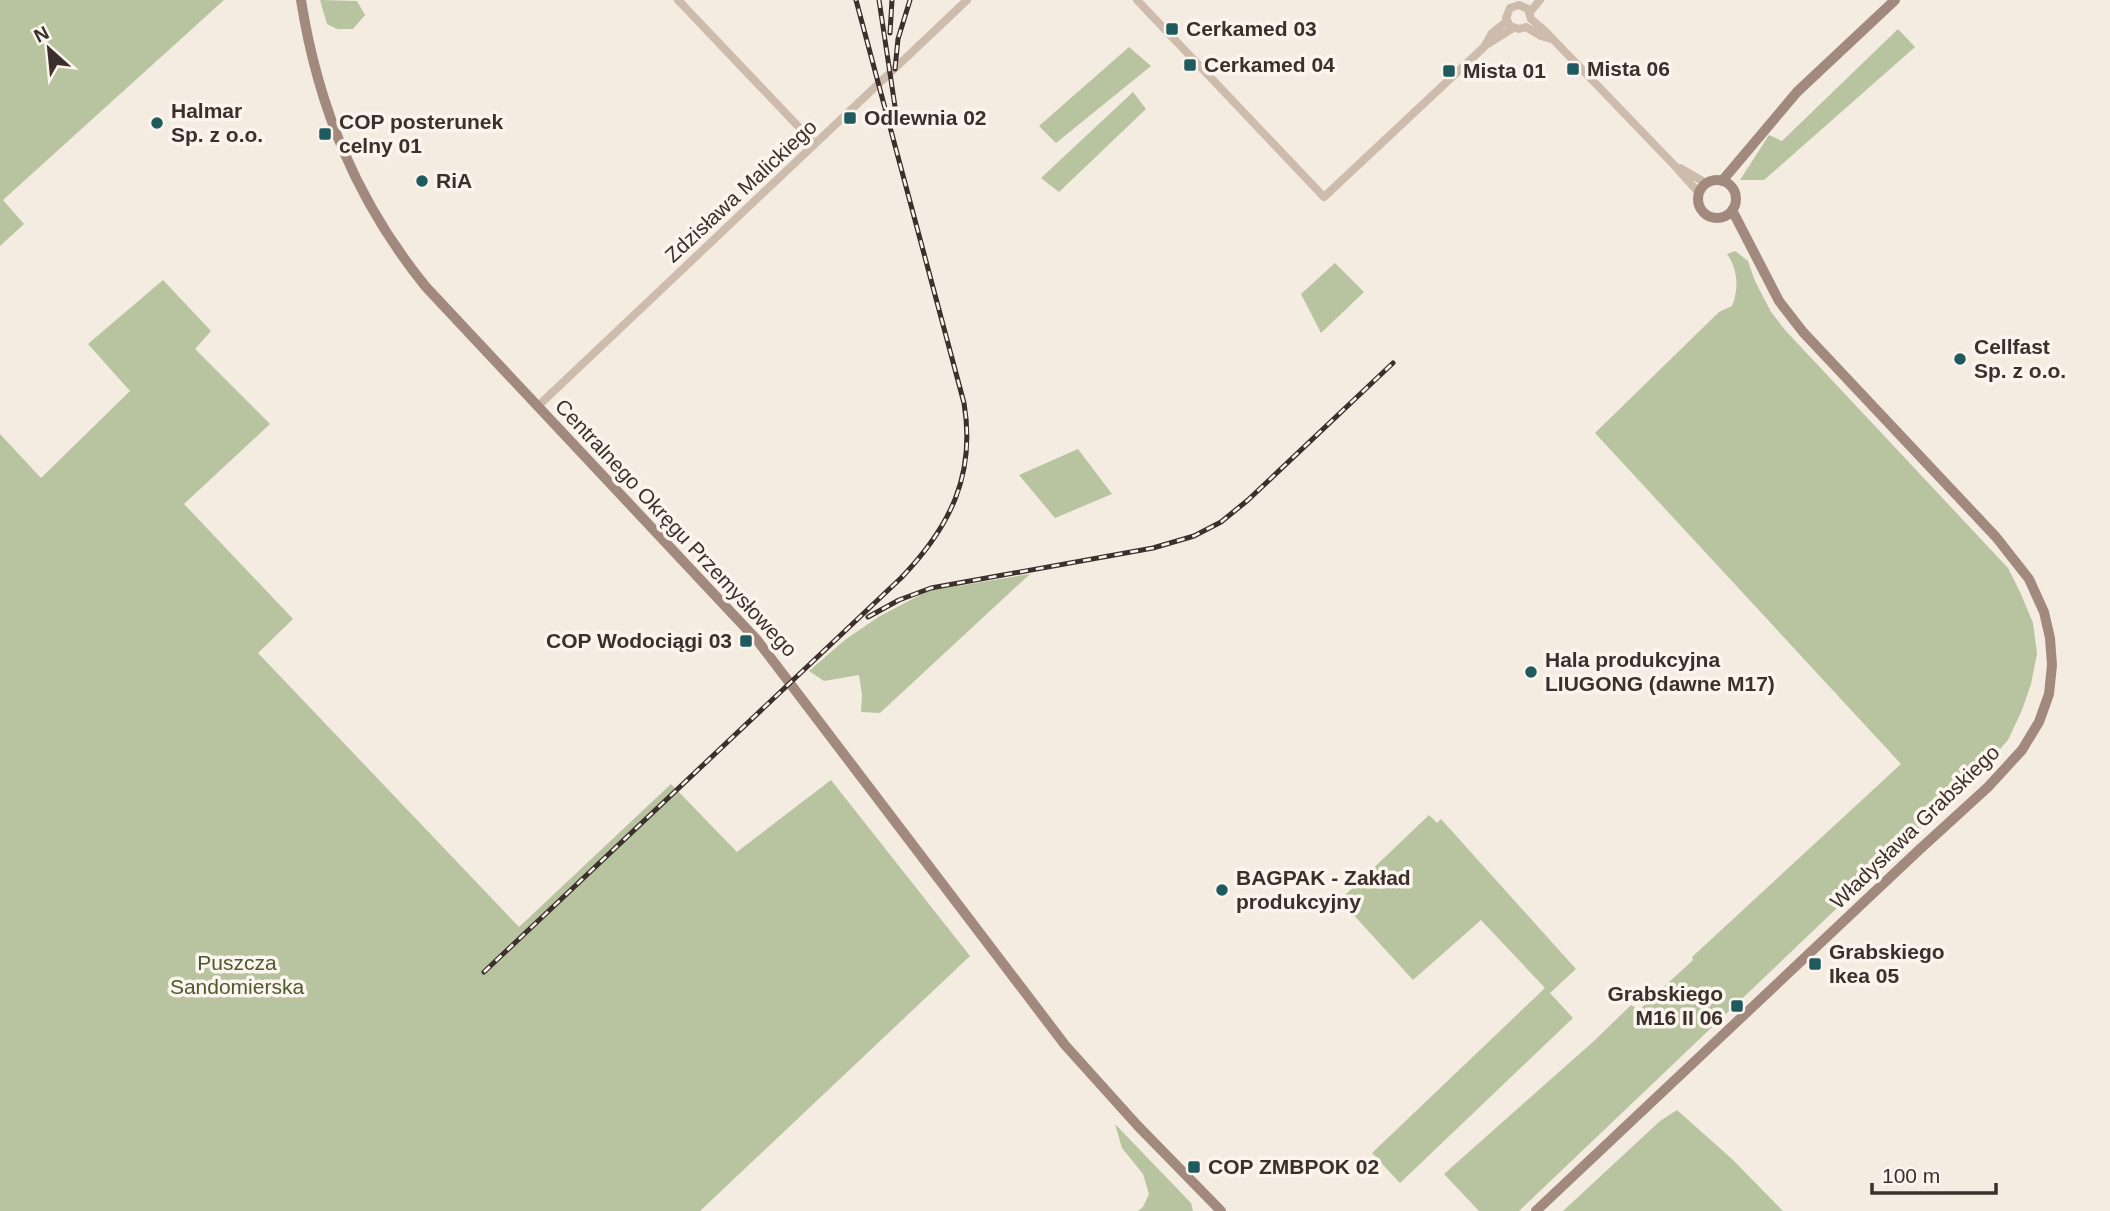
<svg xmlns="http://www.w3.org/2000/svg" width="2110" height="1211" font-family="Arial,sans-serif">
<rect width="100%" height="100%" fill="#f4ebe1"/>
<path fill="#b8c4a0" d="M 0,0 L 224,0 L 3,200 L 24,224 L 0,246 Z
M 320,0 L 357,1 L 365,15 L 353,29 L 337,29 L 327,24 Z
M 1898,29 L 1915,47 L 1764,180 L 1740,180 L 1769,135 L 1782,141 Z
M 1129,47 L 1151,66 L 1056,143 L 1039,126 Z
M 1133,92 L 1146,109 L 1059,192 L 1041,178 Z
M 1735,251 L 1748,261 L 1755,281 L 1771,312 L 1785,330 L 2008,568 L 2021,594 L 2033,623 L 2037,654 L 2031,684 L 2022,710 L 2008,740 L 1982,770 L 1519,1211 L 1479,1211 L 1444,1174 L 1594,1041 L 1631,1005 L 1639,1010 L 1693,960 L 1692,957 L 1901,764 L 1595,433 L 1719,312 L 1732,306 C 1739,289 1738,269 1727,254 Z
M 1335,263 L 1364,292 L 1321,333 L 1301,294 Z
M 163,280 L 211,331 L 195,349 L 270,424 L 184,504 L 293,619 L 258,653 L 519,927 L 671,784 L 737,852 L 831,780 L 970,956 L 700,1211 L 0,1211 L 0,434 L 41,478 L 130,391 L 88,344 Z
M 1078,449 L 1112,494 L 1055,518 L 1019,475 Z
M 1030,574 L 880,713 L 861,712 L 862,695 L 859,675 L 824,681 L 809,671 L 846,639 L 880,616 L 928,591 Z
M 1429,815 L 1437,823 L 1441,819 L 1576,969 L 1550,993 L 1573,1018 L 1400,1183 L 1372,1153 L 1545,988 L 1481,920 L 1413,980 L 1340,900 Z
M 1677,1110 L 1732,1159 L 1783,1211 L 1563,1211 L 1660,1121 Z
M 1115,1124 L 1191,1203 L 1193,1211 L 1138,1211 L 1143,1207 L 1149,1194 L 1143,1174 L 1122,1148 Z"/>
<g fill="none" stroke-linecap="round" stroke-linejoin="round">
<path stroke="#cdbbac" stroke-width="8" d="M 678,0 L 815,144
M 1137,0 L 1324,197 L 1484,47 L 1492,33 L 1507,21
M 1530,12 L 1540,0
M 1551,39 L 1541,36 L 1526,27 L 1519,29 L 1510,26 L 1506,18 L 1510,8 L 1519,5 L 1528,9 L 1531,19 L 1545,31 L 1674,165 L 1699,193
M 1486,45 L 1513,28
M 1680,168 L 1706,183
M 538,406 L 967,0"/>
<path stroke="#a18a7d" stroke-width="10" d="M 301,0 C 318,108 357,202 426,287 L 757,640 L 1065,1045 L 1137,1125 L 1221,1211
M1698 199a19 19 0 1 1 38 0a19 19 0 1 1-38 0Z
M 1722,181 L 1797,92 L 1895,0
M 1536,1211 L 1919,850 L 1988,787 L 2022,750 L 2039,722 L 2049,694 L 2052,665 L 2050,638 L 2044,612 L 2029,579 L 1996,537 L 1803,332 L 1779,301 L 1732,210"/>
<defs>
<path id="rail" d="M 879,0 L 897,120
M 890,33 L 892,0
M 895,69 L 898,39 L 910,0
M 868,617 L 899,600 L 931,588 L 1153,548 L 1194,536 L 1221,522 L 1248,500 L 1393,363
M 484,972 L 901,578 C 950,527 976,475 964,403 L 856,0"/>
</defs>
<use href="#rail" stroke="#3b302b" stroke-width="5"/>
<use href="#rail" stroke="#fbf5ee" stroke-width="2.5" stroke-dasharray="8" stroke-linecap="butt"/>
</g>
<g fill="#1f5a5e" stroke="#fbf5ee" stroke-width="2.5">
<rect x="1165" y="22" width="14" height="14" rx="3.5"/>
<rect x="1183" y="58" width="14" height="14" rx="3.5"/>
<rect x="1566" y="62" width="14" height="14" rx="3.5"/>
<rect x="1442" y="64" width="14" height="14" rx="3.5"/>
<rect x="843" y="111" width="14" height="14" rx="3.5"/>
<circle cx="157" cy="123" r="7"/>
<rect x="318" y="127" width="14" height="14" rx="3.5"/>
<circle cx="422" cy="181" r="7"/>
<circle cx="1960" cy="359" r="7"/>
<rect x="739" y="634" width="14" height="14" rx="3.5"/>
<circle cx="1531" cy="672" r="7"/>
<circle cx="1222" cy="890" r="7"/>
<rect x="1808" y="957" width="14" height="14" rx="3.5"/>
<rect x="1730" y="999" width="14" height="14" rx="3.5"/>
<rect x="1187" y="1160" width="14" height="14" rx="3.5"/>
</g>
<g text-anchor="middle" stroke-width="7" stroke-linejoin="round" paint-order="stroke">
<g font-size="21" font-weight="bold" fill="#3b302b" stroke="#fbf5ee" text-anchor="start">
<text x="1186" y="36">Cerkamed 03</text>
<text x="1204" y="72">Cerkamed 04</text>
<text x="1587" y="76">Mista 06</text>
<text x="1463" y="78">Mista 01</text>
<text x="171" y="118">Halmar<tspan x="171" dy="24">Sp. z o.o.</tspan></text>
<text x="864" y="125">Odlewnia 02</text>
<text x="339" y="129">COP posterunek<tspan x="339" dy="24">celny 01</tspan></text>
<text x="436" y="188">RiA</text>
<text x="1974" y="354">Cellfast<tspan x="1974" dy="24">Sp. z o.o.</tspan></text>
<text x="732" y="648" text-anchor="end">COP Wodociągi 03</text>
<text x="1545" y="667">Hala produkcyjna<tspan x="1545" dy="24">LIUGONG (dawne M17)</tspan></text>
<text x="1236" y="885">BAGPAK - Zakład<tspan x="1236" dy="24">produkcyjny</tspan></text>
<text x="1829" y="959">Grabskiego<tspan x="1829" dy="24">Ikea 05</tspan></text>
<text x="1723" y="1001" text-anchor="end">Grabskiego<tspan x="1723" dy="24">M16 II 06</tspan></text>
<text x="1208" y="1174">COP ZMBPOK 02</text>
</g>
<g font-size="21" fill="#3b302b" stroke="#fbf5ee">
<text transform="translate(741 191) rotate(-43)" y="7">Zdzisława Malickiego</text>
<text transform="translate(676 528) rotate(47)" y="7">Centralnego Okręgu Przemysłowego</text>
<text transform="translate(1915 827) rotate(-44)" y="7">Władysława Grabskiego</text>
</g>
<g font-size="21" fill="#4a5a2e" stroke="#fbf5ee">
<text x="237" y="970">Puszcza<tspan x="237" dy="24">Sandomierska</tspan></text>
</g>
</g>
<g transform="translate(49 49) rotate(333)" stroke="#fbf5ee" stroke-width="5" paint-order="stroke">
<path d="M0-5L12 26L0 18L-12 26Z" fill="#3b302b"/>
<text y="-10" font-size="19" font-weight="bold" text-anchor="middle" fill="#3b302b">N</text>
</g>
<path d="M1872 1183v10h124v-10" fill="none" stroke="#3b302b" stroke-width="3.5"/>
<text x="1882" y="1183" font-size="21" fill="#3b302b" stroke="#fbf5ee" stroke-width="5" paint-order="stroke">100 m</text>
</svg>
